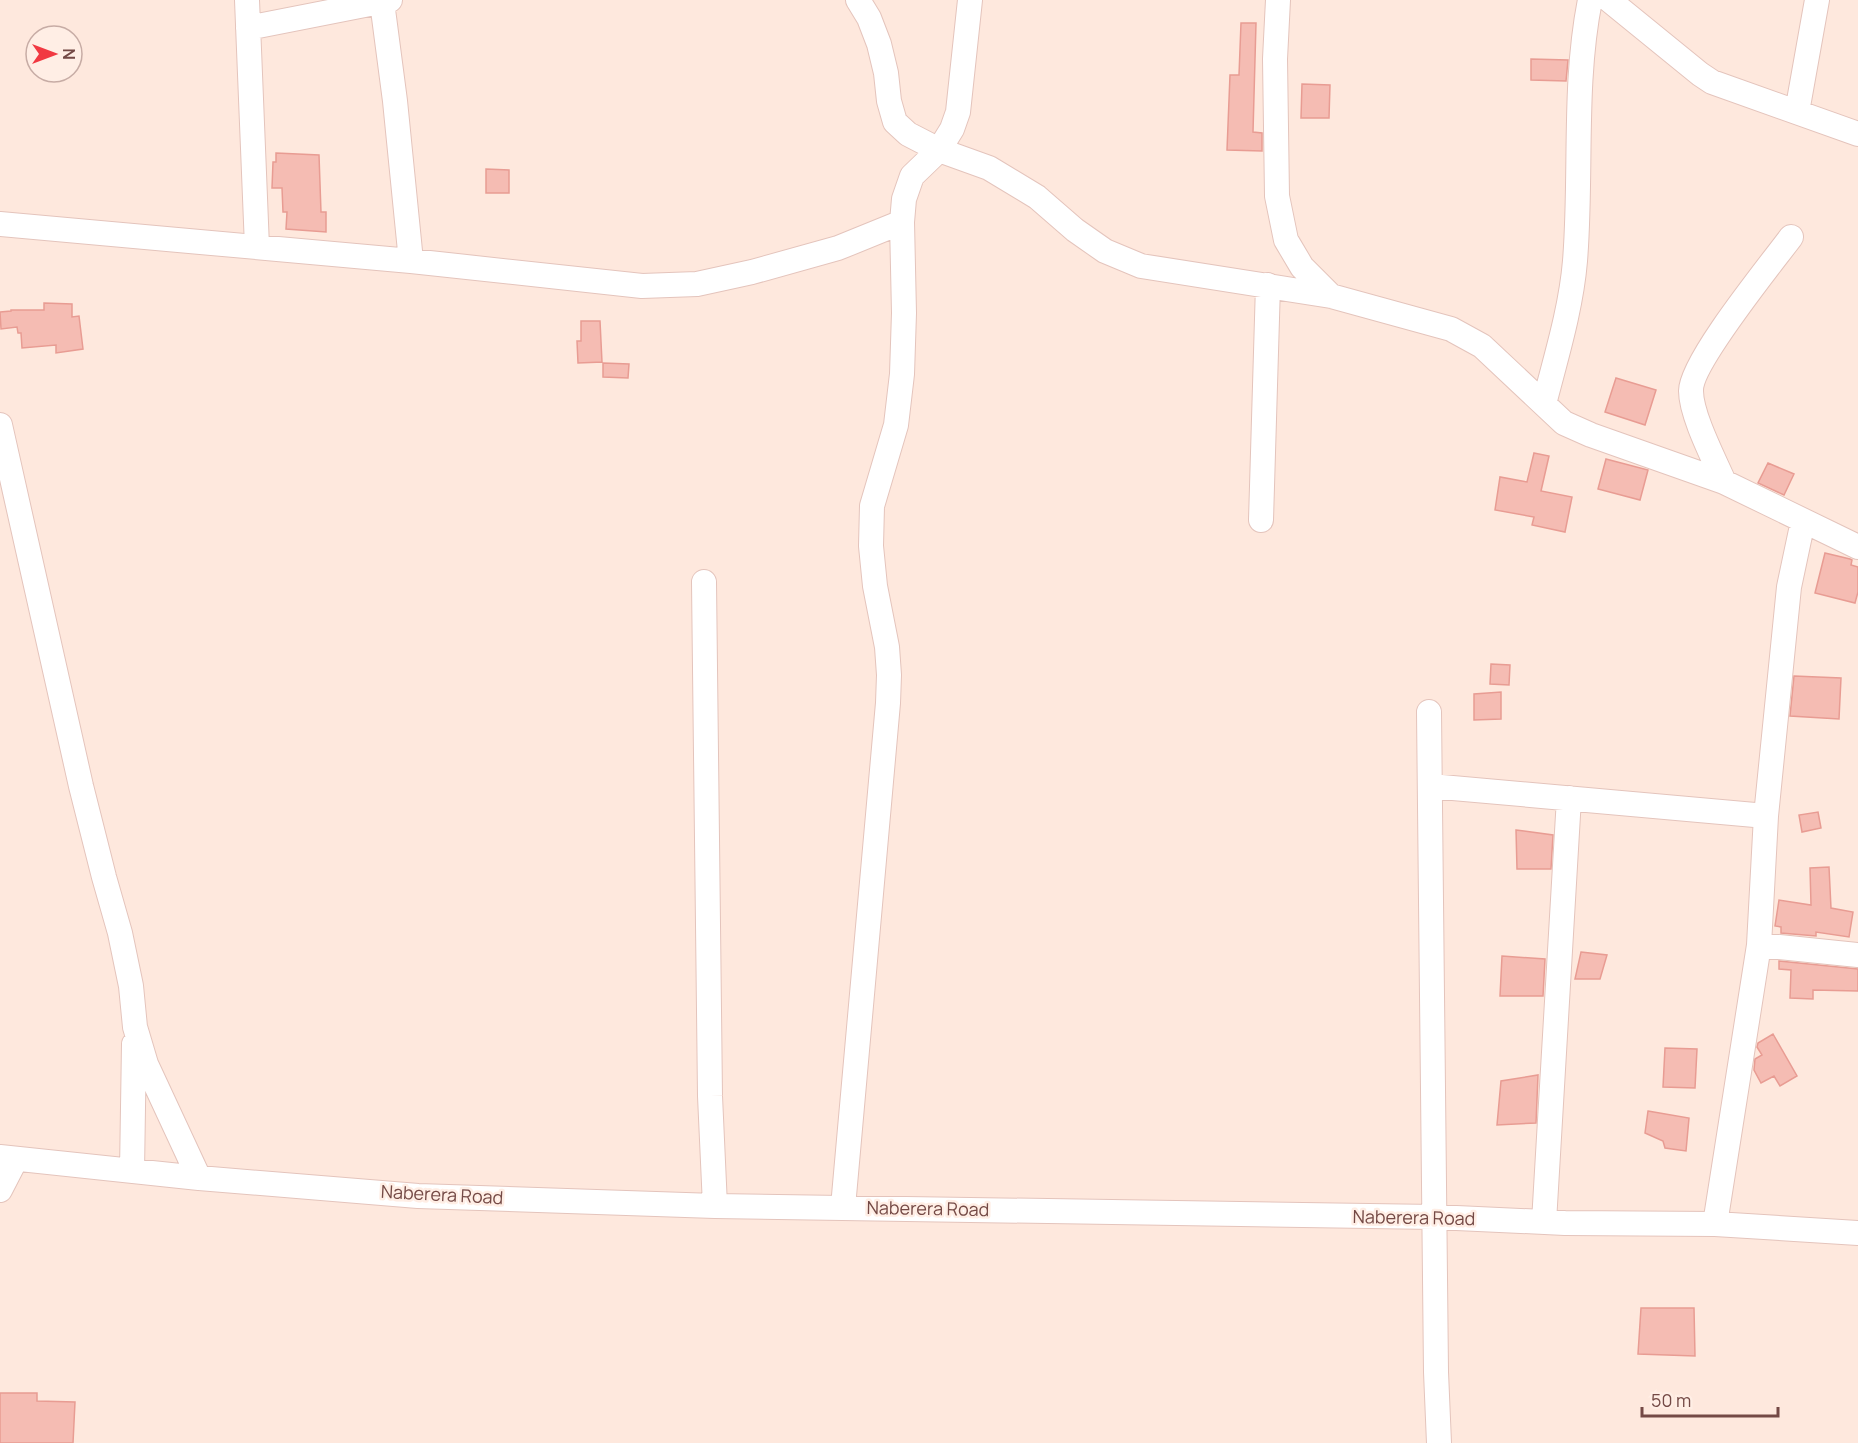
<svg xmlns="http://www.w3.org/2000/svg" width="1858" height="1443" font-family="Manrope,sans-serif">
<rect width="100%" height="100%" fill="#fee8dd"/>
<path fill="#f5bcb3" stroke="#e89c93" stroke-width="1.5" d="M 1241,23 L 1256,23 L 1253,132 L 1262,133 L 1262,151 L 1227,150 L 1230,75 L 1239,75 Z
M 1531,59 L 1568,60 L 1566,81 L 1531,80 Z
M 1302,84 L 1330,85 L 1329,118 L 1301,118 Z
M 276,153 L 319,155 L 321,212 L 326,212 L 326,232 L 286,229 L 287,212 L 283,212 L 282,188 L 272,188 L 273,162 L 276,162 Z
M 486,169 L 509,170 L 509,193 L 486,193 Z
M 44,303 L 72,304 L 72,317 L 79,316 L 83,349 L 56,353 L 56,345 L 22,348 L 21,333 L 18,333 L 17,327 L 1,329 L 0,312 L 11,311 L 11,310 L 44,310 Z
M 581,321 L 600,321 L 602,362 L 578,363 L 577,341 L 581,341 Z
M 603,363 L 629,364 L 628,378 L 603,377 Z
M 1616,378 L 1656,390 L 1645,425 L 1605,412 Z
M 1534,453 L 1549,456 L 1541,491 L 1572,497 L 1565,532 L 1532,525 L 1534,517 L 1495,510 L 1500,477 L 1527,482 Z
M 1606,459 L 1648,470 L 1640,500 L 1598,489 Z
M 1768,463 L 1794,474 L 1784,495 L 1758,483 Z
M 1825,553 L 1850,559 L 1852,560 L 1851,565 L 1858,567 L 1858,592 L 1855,603 L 1815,593 Z
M 1491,664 L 1510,665 L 1509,685 L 1490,684 Z
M 1794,676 L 1841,678 L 1839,719 L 1790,716 Z
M 1501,692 L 1501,719 L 1474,720 L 1474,694 Z
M 1818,812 L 1821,828 L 1802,832 L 1799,815 Z
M 1516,830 L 1553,835 L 1551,869 L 1517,869 Z
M 1829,867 L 1831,908 L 1853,912 L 1849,937 L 1816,932 L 1816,936 L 1781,933 L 1781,927 L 1775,926 L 1779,900 L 1811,905 L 1810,868 Z
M 1581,952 L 1607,955 L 1600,979 L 1575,979 Z
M 1502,956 L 1545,959 L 1543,996 L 1500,996 Z
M 1779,961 L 1858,969 L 1858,991 L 1813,990 L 1813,999 L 1790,998 L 1791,970 L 1779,969 Z
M 1773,1034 L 1797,1076 L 1780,1086 L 1774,1076 L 1761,1083 L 1754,1070 L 1755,1059 L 1762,1055 L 1757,1047 L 1758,1043 Z
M 1665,1048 L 1697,1049 L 1695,1088 L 1663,1087 Z
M 1538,1075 L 1536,1123 L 1497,1125 L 1501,1081 Z
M 1648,1111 L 1689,1118 L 1686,1151 L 1665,1148 L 1663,1141 L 1645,1133 Z
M 1641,1308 L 1694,1308 L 1695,1356 L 1638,1354 Z
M 0,1393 L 37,1393 L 37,1401 L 75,1402 L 73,1443 L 0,1443 Z"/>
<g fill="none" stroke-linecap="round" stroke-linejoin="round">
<defs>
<path id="minor" d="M 247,0 L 257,247
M 858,0 L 869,18 L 879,44 L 886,73 L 889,101 L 895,122 L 908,134 L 939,150 L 989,168 L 1037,197 L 1075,230 L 1105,251 L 1141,266 L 1331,296 L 1451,329 L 1482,346 L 1564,423 L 1591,435 L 1724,482 L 1858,547
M 1278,0 L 1275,59 L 1277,196 L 1286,240 L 1302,267 L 1331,296
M 1609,0 L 1700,74 L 1712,82 L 1858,134
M 382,2 L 395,101 L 411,261
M 248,28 L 390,0
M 1797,112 L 1817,0
M 0,224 L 411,261 L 642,286 L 697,284 L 752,272 L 838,248 L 902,222
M 1544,404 C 1556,357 1571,309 1575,261 C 1582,174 1573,85 1590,0
M 0,425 L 81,786 L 104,877 L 120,933 L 131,986 L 135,1027 L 146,1064 L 199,1178
M 1724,482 C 1714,459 1691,415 1691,391 C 1690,363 1771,264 1791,237
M 1261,520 L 1268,285
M 704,582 L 710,1096 L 715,1206
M 1429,712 L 1436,1372 L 1439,1443
M 1430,786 L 1766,816
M 1759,945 L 1858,955
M 0,1157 L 199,1178 L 418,1196 L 715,1206 L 1435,1217 L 1565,1223 L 1715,1224 L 1858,1233
M 132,1171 L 134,1044
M 0,1190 L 16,1159
M 843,1207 L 888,703 L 889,675 L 887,647 L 875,586 L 871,546 L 872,506 L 896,425 L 902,374 L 904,313 L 902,222 L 904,199 L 912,176 L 939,150 L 952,129 L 958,112 L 970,0
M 1544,1222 L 1569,798
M 1715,1224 L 1759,945 L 1766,816 L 1789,587 L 1803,521"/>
</defs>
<use href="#minor" stroke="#e4c4bc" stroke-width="26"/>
<use href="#minor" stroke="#fff" stroke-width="24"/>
</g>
<g text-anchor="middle" stroke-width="5" stroke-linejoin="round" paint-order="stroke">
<g font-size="18" fill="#744945" stroke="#ffeee5">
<text transform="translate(442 1195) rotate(3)" y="6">Naberera Road</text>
<text transform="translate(928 1209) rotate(1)" y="6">Naberera Road</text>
<text transform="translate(1414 1218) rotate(1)" y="6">Naberera Road</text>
</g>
</g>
<g transform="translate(54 54) rotate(90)"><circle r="28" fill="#ffeee5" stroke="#c7aca5" stroke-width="1.5"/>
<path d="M0-4.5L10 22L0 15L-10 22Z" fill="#f13942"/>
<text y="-9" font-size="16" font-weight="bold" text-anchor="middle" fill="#744945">N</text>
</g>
<path d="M1642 1407v9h136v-9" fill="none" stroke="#744945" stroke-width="3"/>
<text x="1651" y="1407" font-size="18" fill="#744945" stroke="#ffeee5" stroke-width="4.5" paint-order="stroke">50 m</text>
</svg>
